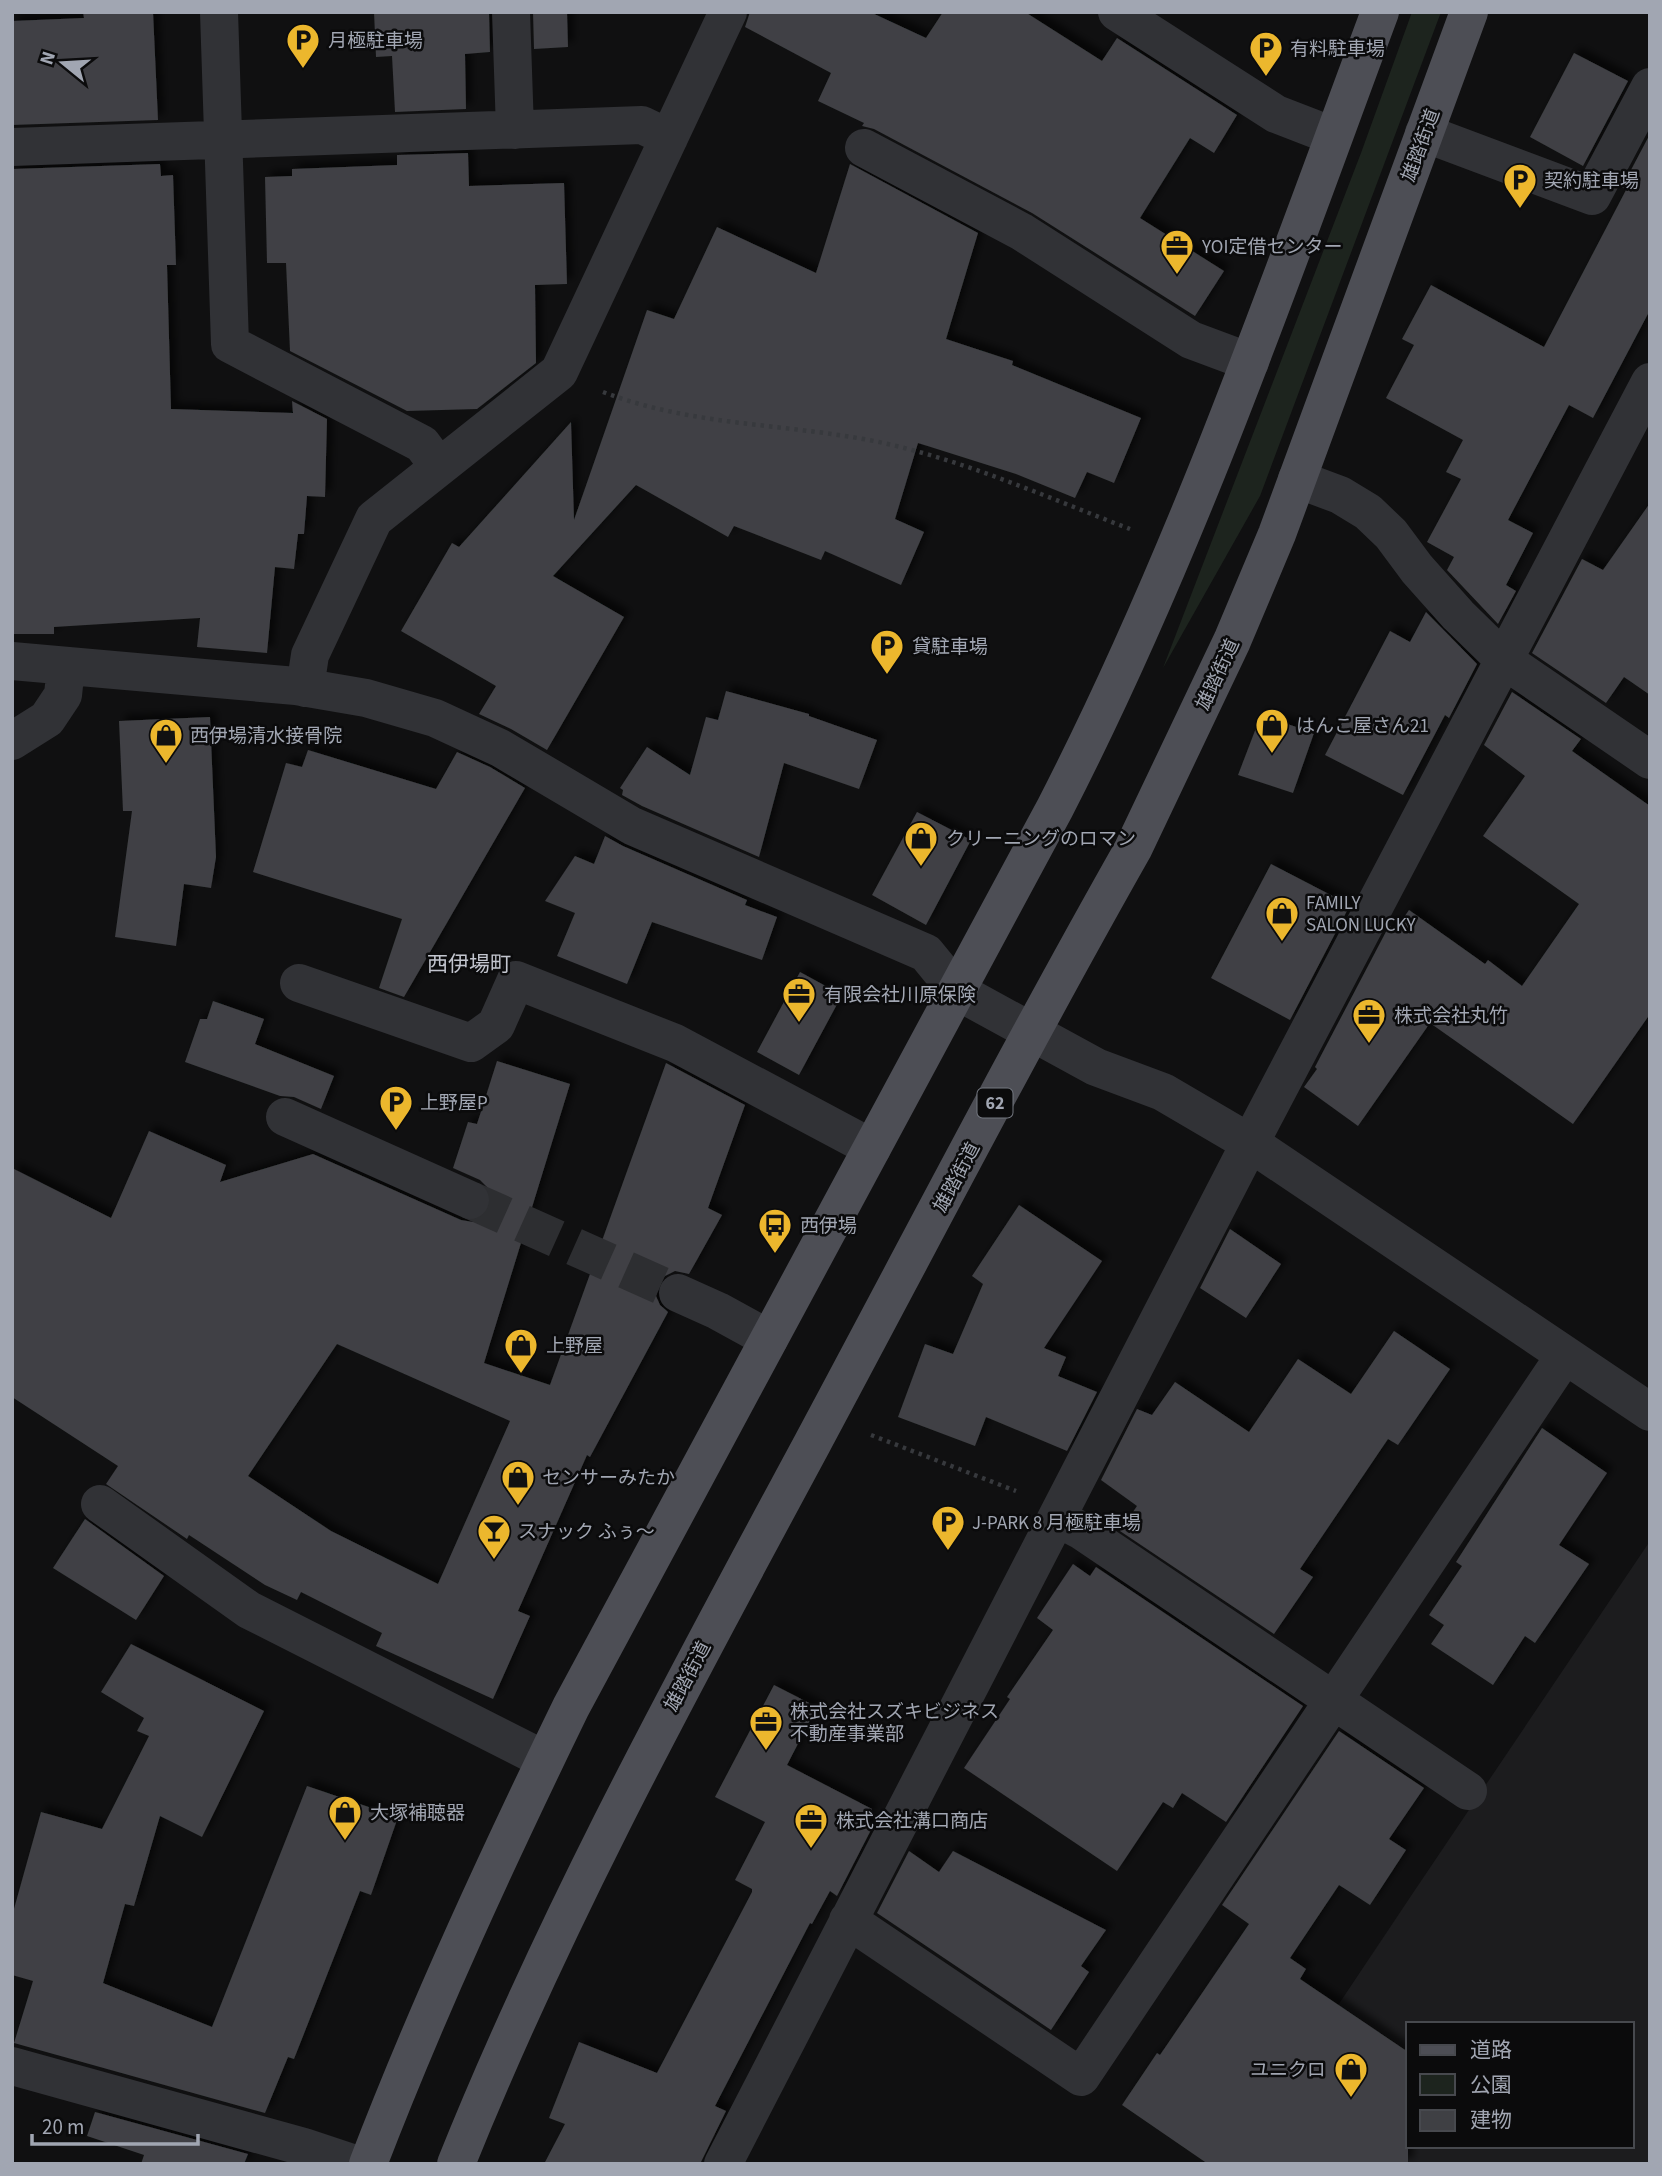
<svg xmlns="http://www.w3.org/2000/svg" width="1662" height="2176" font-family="'Source Sans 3','Noto Sans JP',sans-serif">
<defs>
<filter id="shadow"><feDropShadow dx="6" dy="-6" stdDeviation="3.5" flood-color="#0009"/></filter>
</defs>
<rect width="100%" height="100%" fill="#101011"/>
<path fill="#1c1c1e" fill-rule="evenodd" d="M 1650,1541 L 1650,2164 L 1232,2164 L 1415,1890 ZM 1408,2024 L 1632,2024 L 1632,2146 L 1408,2146 Z"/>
<path fill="#1d241e" d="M 1412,12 L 1441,12 L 1260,496 L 1163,668 L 1361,153 Z"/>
<path fill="#3f4044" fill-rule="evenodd" filter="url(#shadow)" d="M 83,12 L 153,12 L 158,120 L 12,125 L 12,21 L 84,18 Z
M 374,12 L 489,12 L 490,52 L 465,54 L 466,109 L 395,112 L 392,56 L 376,57 Z
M 533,12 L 567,12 L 568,47 L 534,49 Z
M 750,12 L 870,12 L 926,38 L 943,12 L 1025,12 L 1102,61 L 1117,38 L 1237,115 L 1214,153 L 1190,138 L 1140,218 L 1224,271 L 1195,316 L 1032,213 L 874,129 L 862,126 L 864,123 L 818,101 L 831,73 L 745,27 Z
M 1574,53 L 1628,81 L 1583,166 L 1530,137 Z
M 1650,134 L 1650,310 L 1593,418 L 1569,405 L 1508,520 L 1533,533 L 1506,585 L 1516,591 L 1498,624 L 1447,570 L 1454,557 L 1427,542 L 1461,479 L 1446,472 L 1463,440 L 1386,398 L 1414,345 L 1402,339 L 1431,285 L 1544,347 L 1626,190 L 1622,187 Z
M 468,153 L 469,186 L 564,183 L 567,284 L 535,285 L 536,363 L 477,409 L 407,411 L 290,351 L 286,263 L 267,263 L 265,177 L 292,176 L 292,169 L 397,165 L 397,155 Z
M 160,164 L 161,176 L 173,175 L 176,265 L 167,265 L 171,409 L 293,413 L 292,401 L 327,419 L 325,497 L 307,496 L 304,534 L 298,534 L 294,569 L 275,567 L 267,653 L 197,647 L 200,618 L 54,627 L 54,634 L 12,634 L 12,169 Z
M 850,164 L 978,233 L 946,339 L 1013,361 L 1012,365 L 1141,418 L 1114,483 L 1087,472 L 1075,498 L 1016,474 L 918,443 L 895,519 L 924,532 L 901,585 L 825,551 L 821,560 L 734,526 L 728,537 L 636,485 L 553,576 L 624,617 L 547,750 L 511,729 L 479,714 L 496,686 L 401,631 L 452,543 L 459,547 L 571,422 L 574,520 L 647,310 L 674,319 L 717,227 L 816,273 Z
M 1650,503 L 1650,695 L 1624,677 L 1606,703 L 1532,653 L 1582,559 L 1603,570 Z
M 1426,612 L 1477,664 L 1449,718 L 1445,715 L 1403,795 L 1325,755 L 1390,631 L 1410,642 Z
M 726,691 L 809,714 L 809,716 L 877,740 L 859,789 L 784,763 L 759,857 L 642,806 L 622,795 L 623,790 L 620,788 L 647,747 L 690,775 L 706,717 L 718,720 Z
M 1512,692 L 1581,739 L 1572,751 L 1650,806 L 1650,1014 L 1573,1124 L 1430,1023 L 1358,1126 L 1304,1087 L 1317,1069 L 1315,1067 L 1389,926 L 1396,929 L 1409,910 L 1485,964 L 1488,960 L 1522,986 L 1579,904 L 1483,836 L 1525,776 L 1484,745 Z
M 1261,715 L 1314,733 L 1293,793 L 1238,775 Z
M 210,717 L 216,857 L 211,888 L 184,884 L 176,946 L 115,937 L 132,811 L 123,811 L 119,721 Z
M 308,750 L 436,789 L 457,752 L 490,767 L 525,788 L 404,997 L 379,988 L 402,919 L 253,872 L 286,763 L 302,767 Z
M 917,812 L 971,840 L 926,925 L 872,895 Z
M 605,836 L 623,846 L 747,900 L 745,905 L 777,917 L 762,960 L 652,922 L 627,984 L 557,956 L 575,913 L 545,901 L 575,856 L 594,864 Z
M 1271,864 L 1350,905 L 1290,1020 L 1211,978 Z
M 800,972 L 842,995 L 799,1075 L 757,1052 Z
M 213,1001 L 264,1019 L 255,1044 L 334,1076 L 321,1109 L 294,1097 L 280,1096 L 185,1062 L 200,1019 L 207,1019 Z
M 497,1061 L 570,1084 L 484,1363 L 550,1385 L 666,1063 L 745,1105 L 708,1208 L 722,1215 L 689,1274 L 675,1271 L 665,1276 L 658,1283 L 656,1296 L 660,1305 L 668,1312 L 590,1457 L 587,1455 L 518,1611 L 530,1616 L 493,1699 L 376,1646 L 382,1633 L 301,1592 L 297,1600 L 265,1585 L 189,1535 L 187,1539 L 106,1484 L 118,1466 L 12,1397 L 12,1168 L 111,1218 L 149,1131 L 226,1165 L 220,1182 L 313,1154 L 461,1220 L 473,1222 L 482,1218 L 490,1210 L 492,1197 L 487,1187 L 480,1180 L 453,1168 L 468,1122 L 477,1124 ZM 337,1344 L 510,1421 L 438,1584 L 331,1531 L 248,1476 Z
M 1019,1205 L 1102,1261 L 1044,1348 L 1066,1357 L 1058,1376 L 1097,1392 L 1067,1451 L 986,1417 L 975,1446 L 898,1417 L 925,1344 L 953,1354 L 983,1284 L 972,1276 Z
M 1230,1229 L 1281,1264 L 1246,1318 L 1200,1288 Z
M 1394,1331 L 1450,1369 L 1398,1445 L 1388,1439 L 1300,1569 L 1313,1577 L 1274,1634 L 1120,1531 L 1137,1506 L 1101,1480 L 1137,1409 L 1152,1415 L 1175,1382 L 1249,1432 L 1298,1359 L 1351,1394 Z
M 1542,1428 L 1607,1473 L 1559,1545 L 1589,1564 L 1535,1643 L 1525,1636 L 1493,1685 L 1431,1644 L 1444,1625 L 1429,1615 L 1462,1566 L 1456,1562 Z
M 85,1519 L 164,1576 L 136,1620 L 53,1568 Z
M 1073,1564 L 1090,1576 L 1096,1567 L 1303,1706 L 1226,1822 L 1182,1793 L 1173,1808 L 1163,1802 L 1117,1871 L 964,1768 L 1010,1699 L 1007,1697 L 1053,1630 L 1037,1618 Z
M 131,1644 L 264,1711 L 202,1837 L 160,1816 L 134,1906 L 125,1904 L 103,1983 L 212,2027 L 307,1786 L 398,1817 L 371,1895 L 360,1891 L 294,2059 L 288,2057 L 265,2113 L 14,2043 L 33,1981 L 12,1975 L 12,1916 L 41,1812 L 102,1829 L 149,1736 L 137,1731 L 144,1718 L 101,1692 Z
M 774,1685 L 817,1707 L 787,1765 L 872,1809 L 866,1821 L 873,1826 L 837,1896 L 830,1891 L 812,1924 L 810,1923 L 715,2106 L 726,2111 L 700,2164 L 544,2164 L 565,2124 L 549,2118 L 579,2042 L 657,2073 L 752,1892 L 752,1889 L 735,1880 L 765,1822 L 715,1797 Z
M 1339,1731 L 1424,1788 L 1389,1839 L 1406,1850 L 1370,1905 L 1339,1885 L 1290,1958 L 1306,1969 L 1300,1979 L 1408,2052 L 1408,2164 L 1208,2164 L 1122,2105 L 1157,2053 L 1160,2055 L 1249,1924 L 1222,1905 Z
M 909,1851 L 939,1872 L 953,1851 L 1106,1930 L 1081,1966 L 1089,1972 L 1051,2030 L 877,1913 Z
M 95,2112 L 248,2154 L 244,2164 L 141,2164 L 144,2155 L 87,2136 Z"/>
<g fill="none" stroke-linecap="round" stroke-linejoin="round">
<path stroke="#2d2e31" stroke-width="38" stroke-dasharray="38 19" stroke-linecap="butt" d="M 470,1200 L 678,1293"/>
<path stroke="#37393d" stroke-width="4.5" stroke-dasharray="3.5 5" stroke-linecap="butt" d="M 603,392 C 692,426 782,423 874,441 C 962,459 1046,497 1130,529
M 871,1435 L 1016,1491"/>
<path stroke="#313236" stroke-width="38" d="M 219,12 L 230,344 L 422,444 L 439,467
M 511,12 L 515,130
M 1117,12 L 1276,114 L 1333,136
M 1424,133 L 1592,196 L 1650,87
M 12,147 L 642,125 L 669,138
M 864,148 L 1022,232 L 1191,340 L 1250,362
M 1297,479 L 1340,495 L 1368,512 L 1391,534 L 1417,569 L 1458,615 L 1504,660 L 1650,760
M 12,661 L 296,686 L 366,698 L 435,718 L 500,748 L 632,826 L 926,953 L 957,991 L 1096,1067 L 1163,1092 L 1250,1143 L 1650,1412
M 305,688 L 310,655 L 374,519 L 559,372 L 728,12
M 12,741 L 47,719 L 63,695 L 66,666
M 299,983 L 471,1043 L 496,1025 L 516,980 L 675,1043 L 872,1148
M 285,1117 L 470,1200
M 678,1293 L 718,1311 L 769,1339
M 100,1504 L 249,1610 L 545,1760
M 1057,1518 L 1082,1531 L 1468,1791
M 848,1920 L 1081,2077 L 1565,1355
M 12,2066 L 304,2147 L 355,2164
M 723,2164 L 1250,1143 L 1650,382"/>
<path stroke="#4d4e55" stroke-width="38" d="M 368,2164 C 428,2008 498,1857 571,1707 L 1055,808 C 1186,553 1280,281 1380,12
M 456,2164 C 556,1915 685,1680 812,1444 C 918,1246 1022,1045 1133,849 L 1232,641 L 1277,534 L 1469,12"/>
</g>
<defs>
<symbol id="parking-pin" viewBox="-11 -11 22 30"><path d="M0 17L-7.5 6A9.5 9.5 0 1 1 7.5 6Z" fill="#ecb72d" stroke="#0b0b0c"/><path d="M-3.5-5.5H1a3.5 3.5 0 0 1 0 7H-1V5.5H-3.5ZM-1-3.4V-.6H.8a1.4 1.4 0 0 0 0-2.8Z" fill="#111"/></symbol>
<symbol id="office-pin" viewBox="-11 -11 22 30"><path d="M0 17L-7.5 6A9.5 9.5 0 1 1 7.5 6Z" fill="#ecb72d" stroke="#0b0b0c"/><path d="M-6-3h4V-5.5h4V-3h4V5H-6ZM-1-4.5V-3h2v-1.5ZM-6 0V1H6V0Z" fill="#111"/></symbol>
<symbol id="shop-pin" viewBox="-11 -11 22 30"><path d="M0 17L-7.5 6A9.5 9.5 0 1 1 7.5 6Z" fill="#ecb72d" stroke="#0b0b0c"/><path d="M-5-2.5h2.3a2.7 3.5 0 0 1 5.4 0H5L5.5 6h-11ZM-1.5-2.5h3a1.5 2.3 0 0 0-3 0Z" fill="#111"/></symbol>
<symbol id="bus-pin" viewBox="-11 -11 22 30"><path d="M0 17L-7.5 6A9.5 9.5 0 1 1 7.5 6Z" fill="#ecb72d" stroke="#0b0b0c"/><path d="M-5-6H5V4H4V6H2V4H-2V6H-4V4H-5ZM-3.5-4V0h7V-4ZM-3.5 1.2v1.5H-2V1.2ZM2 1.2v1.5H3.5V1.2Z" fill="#111"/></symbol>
<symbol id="bar-pin" viewBox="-11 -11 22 30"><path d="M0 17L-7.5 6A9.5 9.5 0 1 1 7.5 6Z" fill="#ecb72d" stroke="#0b0b0c"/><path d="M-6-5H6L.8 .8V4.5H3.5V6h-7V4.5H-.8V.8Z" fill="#111"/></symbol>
</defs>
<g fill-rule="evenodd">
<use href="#parking-pin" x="284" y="21" width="38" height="52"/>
<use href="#parking-pin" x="1247" y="29" width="38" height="52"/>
<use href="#parking-pin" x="1501" y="161" width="38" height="52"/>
<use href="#office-pin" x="1158" y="227" width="38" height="52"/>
<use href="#parking-pin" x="868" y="627" width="38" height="52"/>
<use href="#shop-pin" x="1253" y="706" width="38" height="52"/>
<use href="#shop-pin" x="147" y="716" width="38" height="52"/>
<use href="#shop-pin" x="902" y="819" width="38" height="52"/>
<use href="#shop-pin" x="1263" y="894" width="38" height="52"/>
<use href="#office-pin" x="780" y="975" width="38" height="52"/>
<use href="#office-pin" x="1350" y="996" width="38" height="52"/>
<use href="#parking-pin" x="377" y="1083" width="38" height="52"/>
<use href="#bus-pin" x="756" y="1206" width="38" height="52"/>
<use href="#shop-pin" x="502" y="1326" width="38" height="52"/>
<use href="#shop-pin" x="499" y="1458" width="38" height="52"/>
<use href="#parking-pin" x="929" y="1503" width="38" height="52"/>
<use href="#bar-pin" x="475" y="1512" width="38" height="52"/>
<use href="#office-pin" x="747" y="1703" width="38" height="52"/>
<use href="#shop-pin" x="326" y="1793" width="38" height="52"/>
<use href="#office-pin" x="792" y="1801" width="38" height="52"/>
<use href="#shop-pin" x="1332" y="2050" width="38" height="52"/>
</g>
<g text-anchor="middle" stroke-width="5" stroke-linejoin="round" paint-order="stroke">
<rect fill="#0b0b0c" stroke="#747880" stroke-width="2" x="977.5" y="1088.5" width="35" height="29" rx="5"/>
<g font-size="18" font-weight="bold" fill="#a1a6b2">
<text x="995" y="1109">62</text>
</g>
<g font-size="19" fill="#a1a6b2" stroke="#0b0b0c" text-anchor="start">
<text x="328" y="47">月極駐車場</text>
<text x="1290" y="55">有料駐車場</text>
<text x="1544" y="187">契約駐車場</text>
<text x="1202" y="253">YOI定借センター</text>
<text x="912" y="653">貸駐車場</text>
<text x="1296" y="732">はんこ屋さん21</text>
<text x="190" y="742">西伊場清水接骨院</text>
<text x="946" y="845">クリーニングのロマン</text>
<text x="1306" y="909">FAMILY<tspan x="1306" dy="22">SALON LUCKY</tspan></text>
<text x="824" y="1001">有限会社川原保険</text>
<text x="1394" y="1022">株式会社丸竹</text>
<text x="420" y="1109">上野屋P</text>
<text x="800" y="1232">西伊場</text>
<text x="546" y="1352">上野屋</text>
<text x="542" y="1484">センサーみたか</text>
<text x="972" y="1529">J-PARK 8 月極駐車場</text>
<text x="518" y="1538">スナック ふぅ～</text>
<text x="790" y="1718">株式会社スズキビジネス<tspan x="790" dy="22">不動産事業部</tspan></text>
<text x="370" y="1819">大塚補聴器</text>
<text x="836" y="1827">株式会社溝口商店</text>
<text x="1326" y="2076" text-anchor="end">ユニクロ</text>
</g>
<g font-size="19" fill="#a1a6b2" stroke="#0b0b0c">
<text transform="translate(1420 145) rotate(-70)" y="7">雄踏街道</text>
<text transform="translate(1217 674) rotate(-65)" y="7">雄踏街道</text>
<text transform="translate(956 1177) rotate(-62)" y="7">雄踏街道</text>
<text transform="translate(687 1676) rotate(-62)" y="7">雄踏街道</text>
</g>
<g font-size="21" fill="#c2c5ce" stroke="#0b0b0c">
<text x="469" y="971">西伊場町</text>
</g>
</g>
<rect width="1662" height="2176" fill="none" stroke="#a1a6b2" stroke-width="28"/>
<rect x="1406" y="2022" width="228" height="126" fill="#0b0b0c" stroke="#47494e" stroke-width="2"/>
<rect x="1420" y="2045" width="35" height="10" fill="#4d4e55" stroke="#47494e" stroke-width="2"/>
<text x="1470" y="2057" font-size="21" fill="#a1a6b2">道路</text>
<rect x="1420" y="2074" width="35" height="21" fill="#1d241e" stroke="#47494e" stroke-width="2"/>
<text x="1470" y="2092" font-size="21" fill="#a1a6b2">公園</text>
<rect x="1420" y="2110" width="35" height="21" fill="#3f4044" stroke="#47494e" stroke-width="2"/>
<text x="1470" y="2127" font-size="21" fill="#a1a6b2">建物</text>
<g transform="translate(63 63) rotate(288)" stroke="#0b0b0c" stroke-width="5" paint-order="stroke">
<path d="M0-5L12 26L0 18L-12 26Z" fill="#a1a6b2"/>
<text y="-10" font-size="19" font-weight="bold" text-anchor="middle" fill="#a1a6b2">N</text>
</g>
<path d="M32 2134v10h166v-10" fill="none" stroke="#a1a6b2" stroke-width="3.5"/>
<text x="42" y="2134" font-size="21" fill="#a1a6b2" stroke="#0b0b0c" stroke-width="5" paint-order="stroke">20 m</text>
</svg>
